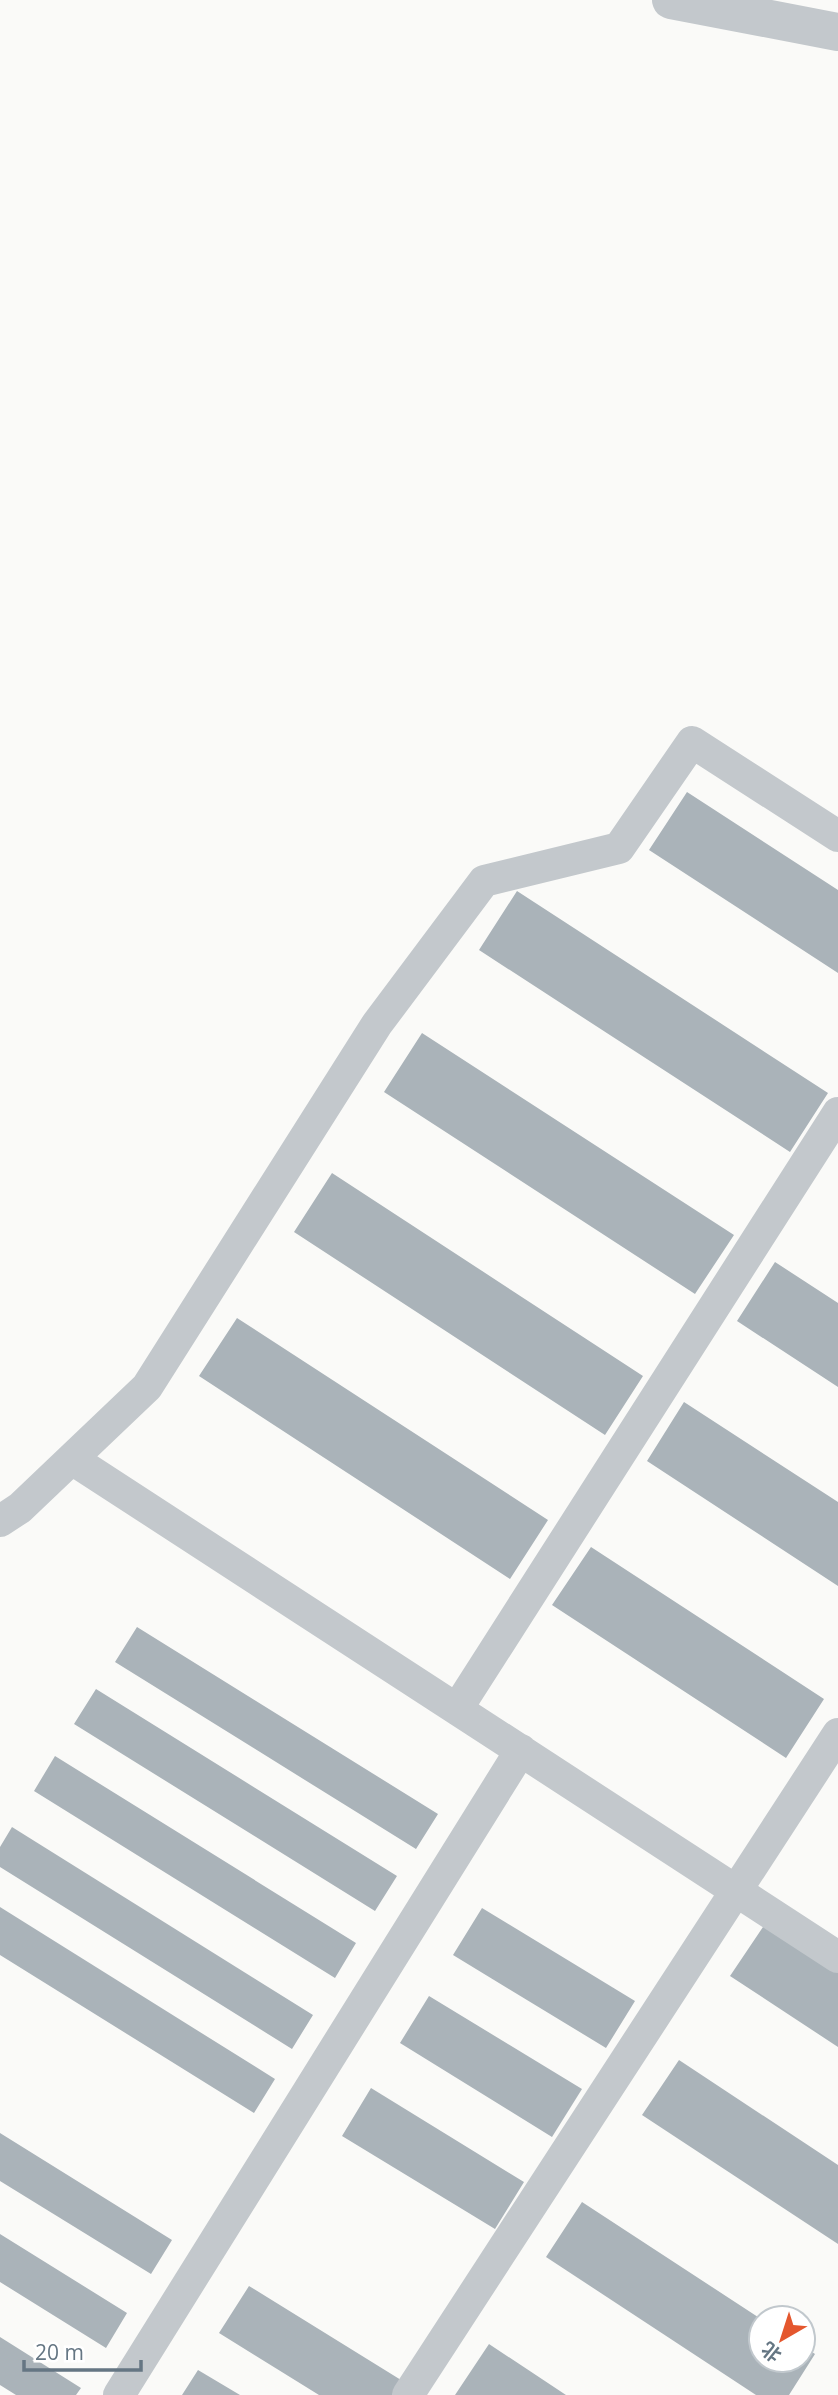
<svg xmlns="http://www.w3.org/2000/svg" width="838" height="2395" font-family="'Open Sans','Noto Sans SC',sans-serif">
<rect width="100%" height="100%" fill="#fafaf8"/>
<path fill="#aab3b9" d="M 687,792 L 838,890 L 838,973 L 649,850 Z
M 517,891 L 828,1093 L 790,1152 L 479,950 Z
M 422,1033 L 734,1235 L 695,1294 L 384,1092 Z
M 332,1173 L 643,1376 L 605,1435 L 294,1232 Z
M 775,1262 L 838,1303 L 838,1387 L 737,1321 Z
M 237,1318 L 548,1520 L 510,1579 L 199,1376 Z
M 684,1402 L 838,1502 L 838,1586 L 647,1461 Z
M 591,1547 L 824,1699 L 786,1758 L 552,1605 Z
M 137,1627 L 438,1814 L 416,1849 L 115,1662 Z
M 96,1689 L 397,1876 L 375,1911 L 74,1724 Z
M 55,1756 L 356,1943 L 335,1978 L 34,1791 Z
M 12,1827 L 313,2015 L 292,2049 L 0,1867 L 0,1847 Z
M 0,1907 L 275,2079 L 254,2113 L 0,1955 Z
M 482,1908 L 635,2001 L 606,2048 L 453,1955 Z
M 767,1921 L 838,1968 L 838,2047 L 730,1976 Z
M 429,1996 L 582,2089 L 552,2137 L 400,2043 Z
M 679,2060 L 838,2165 L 838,2244 L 642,2115 Z
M 371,2088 L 524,2182 L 495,2229 L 342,2136 Z
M 0,2133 L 172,2240 L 151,2274 L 0,2181 Z
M 582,2202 L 761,2319 L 761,2360 L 803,2360 L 803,2346 L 815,2354 L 789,2395 L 756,2395 L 546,2257 Z
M 0,2234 L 127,2313 L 106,2348 L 0,2282 Z
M 249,2286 L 401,2380 L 392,2395 L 319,2395 L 219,2333 Z
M 0,2337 L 81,2388 L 76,2395 L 16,2395 L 0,2385 Z
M 489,2344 L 566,2395 L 455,2395 Z
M 198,2370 L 240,2395 L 182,2395 Z"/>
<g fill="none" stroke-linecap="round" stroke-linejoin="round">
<path stroke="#c3c8cc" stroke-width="32" d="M 72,1459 L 838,1957
M 0,1521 L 20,1508 L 147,1387 L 377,1024 L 484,881 L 619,848 L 692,742 L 838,836
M 457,1709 L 838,1113
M 119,2395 L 521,1750
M 408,2395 L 838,1734"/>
<path stroke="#c3c8cc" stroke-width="38" d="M 671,0 L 838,32"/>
</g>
<g transform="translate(782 2339) rotate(219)"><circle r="33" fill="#ffffff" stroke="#c1c8cd" stroke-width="2"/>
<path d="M0-5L12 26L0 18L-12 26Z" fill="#e4572e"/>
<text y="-10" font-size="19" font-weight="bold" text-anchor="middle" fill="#657683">北</text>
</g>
<path d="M24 2360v10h117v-10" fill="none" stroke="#657683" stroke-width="3.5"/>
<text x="35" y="2360" font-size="21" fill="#657683" stroke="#ffffff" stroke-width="5" paint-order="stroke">20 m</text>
</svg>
